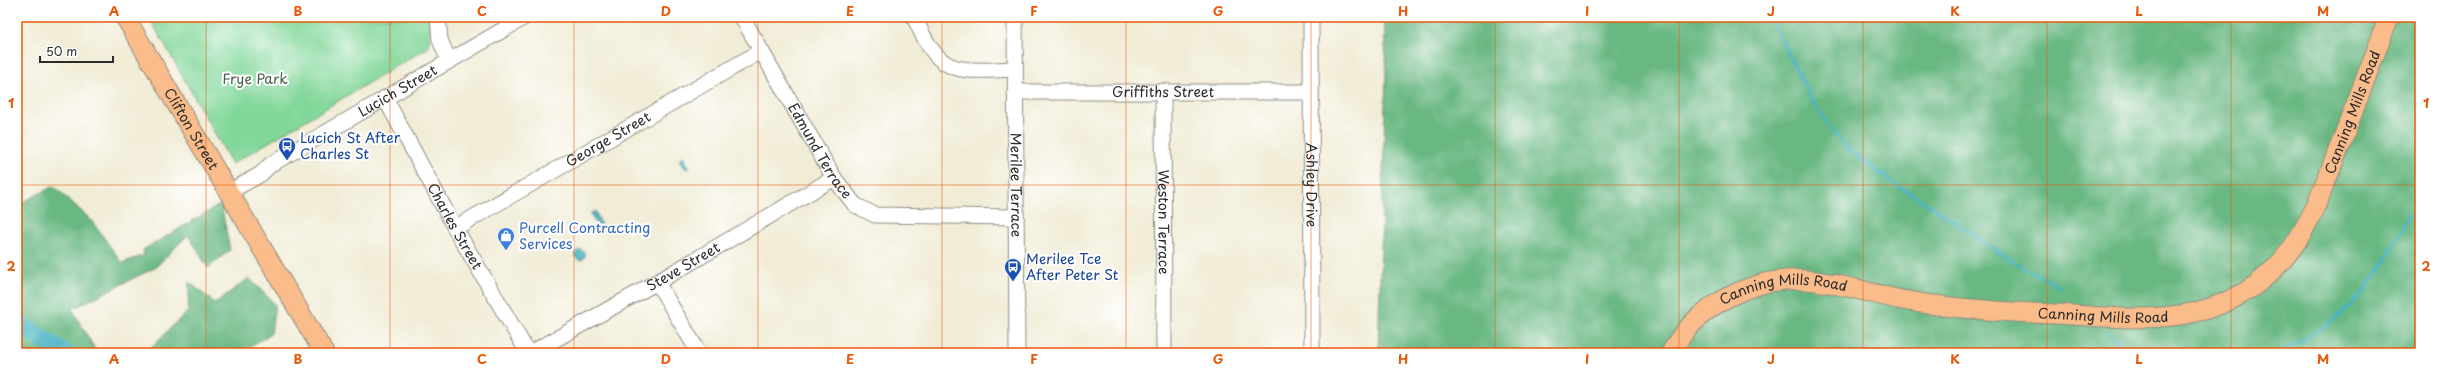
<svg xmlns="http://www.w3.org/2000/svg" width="2437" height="370" font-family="'Playpen Sans',sans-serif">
<rect width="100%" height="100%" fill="#fff"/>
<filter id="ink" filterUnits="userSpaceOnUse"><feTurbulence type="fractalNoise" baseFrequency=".025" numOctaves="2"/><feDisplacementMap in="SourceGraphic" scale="8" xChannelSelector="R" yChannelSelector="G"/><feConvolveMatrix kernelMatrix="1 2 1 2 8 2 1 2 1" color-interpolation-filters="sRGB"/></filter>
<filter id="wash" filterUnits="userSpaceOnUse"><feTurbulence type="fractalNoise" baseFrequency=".012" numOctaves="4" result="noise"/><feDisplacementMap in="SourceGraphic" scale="16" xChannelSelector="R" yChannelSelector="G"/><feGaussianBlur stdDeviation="0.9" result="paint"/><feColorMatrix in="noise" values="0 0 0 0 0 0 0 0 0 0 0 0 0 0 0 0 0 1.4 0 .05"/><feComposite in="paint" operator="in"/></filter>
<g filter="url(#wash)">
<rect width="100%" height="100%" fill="#f1ecd6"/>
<path fill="#82d79a" stroke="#568162" d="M 149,17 L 430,17 L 429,47 L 232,164 Z"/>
<path fill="#69b882" stroke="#4a7256" d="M 1384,17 L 2420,17 L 2420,353 L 1378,353 L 1386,70 Z
M 54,186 L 91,220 L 122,263 L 144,255 L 143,250 L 221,204 L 230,250 L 208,268 L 188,235 L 156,267 L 72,309 L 97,353 L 17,353 L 17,205 Z
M 249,278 L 275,304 L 271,334 L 238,353 L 145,353 L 188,311 L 189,282 L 215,303 Z"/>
<path fill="#47b4c3" stroke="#397077" d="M 683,156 L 689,167 L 686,169 L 679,160 Z
M 595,211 L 601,224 L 598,226 L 590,214 Z
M575 255a5 5 0 1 1 10 0a5 5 0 1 1-10 0Z"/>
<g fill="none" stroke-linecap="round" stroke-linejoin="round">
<path stroke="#47b4c3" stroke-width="3" d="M 1770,17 L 1811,99 L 1834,133 L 1849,150 L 1890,181 L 1939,211 L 2012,261 L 2060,287
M 2108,332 L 2131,353
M 2273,353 C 2339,330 2383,280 2407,216 L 2413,214"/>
<path stroke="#47b4c3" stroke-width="18" d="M 17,323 L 65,353"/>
</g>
</g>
<g filter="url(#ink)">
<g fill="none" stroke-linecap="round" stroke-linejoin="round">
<defs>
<g id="minor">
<path d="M 438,17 L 440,40 L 449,61"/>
<path id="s1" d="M 742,17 L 834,178 L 855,205 L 875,215 L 1016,217"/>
<path d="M 914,17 C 921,31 928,48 940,59 C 957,76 993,69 1015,69"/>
<path id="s2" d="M 1015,17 L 1017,353"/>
<path id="s3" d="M 1311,17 L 1312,353"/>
<path id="s4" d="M 1163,91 L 1164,353"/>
<path id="s5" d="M 1015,92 L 1311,92"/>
<path id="s6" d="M 385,98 L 455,228 L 528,353"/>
<path id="s7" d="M 229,192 L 261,174 L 270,165 L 525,17"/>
<path id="s8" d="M 455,228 L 761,51"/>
<path d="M 657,282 L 699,353"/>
<path id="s9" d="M 531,353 L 666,277 L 834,178"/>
</g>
<g id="major">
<path id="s10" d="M 125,17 L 324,353"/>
<path id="s11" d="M 1671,353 C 1695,306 1753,276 1806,280 C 1838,282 1871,294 1902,300 C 1953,309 2003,312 2055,314 C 2133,318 2212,331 2274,269 C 2309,235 2323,187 2341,143 C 2357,101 2373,59 2389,17"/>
</g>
</defs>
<use href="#minor" stroke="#8e8c80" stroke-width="17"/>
<use href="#major" stroke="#8e8c80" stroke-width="21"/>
<use href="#minor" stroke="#fff" stroke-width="15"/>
<use href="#major" stroke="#f9bc8a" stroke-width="19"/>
</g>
</g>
<path fill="none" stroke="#e8590c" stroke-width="1" stroke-opacity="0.55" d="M 206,17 L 206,353M 390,17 L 390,353M 574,17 L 574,353M 758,17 L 758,353M 942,17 L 942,353M 1126,17 L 1126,353M 1311,17 L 1311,353M 1495,17 L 1495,353M 1679,17 L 1679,353M 1863,17 L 1863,353M 2047,17 L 2047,353M 2231,17 L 2231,353M 17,185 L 2420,185"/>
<defs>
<symbol id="bus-pin" viewBox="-11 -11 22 30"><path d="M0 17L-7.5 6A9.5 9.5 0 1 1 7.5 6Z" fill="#1a4fb4" stroke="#fff"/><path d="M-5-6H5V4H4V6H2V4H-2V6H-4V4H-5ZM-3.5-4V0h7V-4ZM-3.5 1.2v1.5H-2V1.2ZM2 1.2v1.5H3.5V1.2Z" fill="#fff"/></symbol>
<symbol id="shop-pin" viewBox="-11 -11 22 30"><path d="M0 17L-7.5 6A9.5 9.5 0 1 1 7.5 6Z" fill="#3f7fe0" stroke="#fff"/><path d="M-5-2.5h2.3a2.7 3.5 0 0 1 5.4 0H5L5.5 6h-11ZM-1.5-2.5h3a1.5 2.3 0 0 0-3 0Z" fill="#fff"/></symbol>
</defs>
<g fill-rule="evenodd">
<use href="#bus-pin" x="277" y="136" width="20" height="27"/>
<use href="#shop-pin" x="496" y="226" width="20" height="27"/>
<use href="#bus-pin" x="1003" y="257" width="20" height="27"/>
</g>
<g text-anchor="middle" stroke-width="4" stroke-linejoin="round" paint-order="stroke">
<g font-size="14" fill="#455f4c" stroke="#fff">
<text x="255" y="84">Frye Park</text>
</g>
<g font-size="14" fill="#2b2b2b" stroke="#fff">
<text dy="5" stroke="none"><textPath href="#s7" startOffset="197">Lucich Street</textPath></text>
<text dy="5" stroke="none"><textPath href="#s5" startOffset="148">Griffiths Street</textPath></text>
<text dy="5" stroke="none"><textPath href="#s11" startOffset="822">Canning Mills Road</textPath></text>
<text dy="5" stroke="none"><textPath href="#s10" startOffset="130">Clifton Street</textPath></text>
<text dy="5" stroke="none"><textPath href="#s8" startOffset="177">George Street</textPath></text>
<text dy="5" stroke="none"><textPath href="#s1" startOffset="155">Edmund Terrace</textPath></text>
<text dy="5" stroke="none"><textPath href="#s2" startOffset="168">Merilee Terrace</textPath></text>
<text dy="5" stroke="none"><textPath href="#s3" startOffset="168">Ashley Drive</textPath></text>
<text dy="5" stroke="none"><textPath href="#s4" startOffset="131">Weston Terrace</textPath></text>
<text dy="5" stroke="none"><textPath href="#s6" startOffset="146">Charles Street</textPath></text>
<text dy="5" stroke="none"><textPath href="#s9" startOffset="175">Steve Street</textPath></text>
<text dy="5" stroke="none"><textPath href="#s11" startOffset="138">Canning Mills Road</textPath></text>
<text dy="5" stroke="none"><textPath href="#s11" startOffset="462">Canning Mills Road</textPath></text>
</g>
<g font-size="14" fill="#164399" stroke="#fff" text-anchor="start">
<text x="300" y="143">Lucich St After<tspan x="300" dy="16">Charles St</tspan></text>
<text x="1026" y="264">Merilee Tce<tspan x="1026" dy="16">After Peter St</tspan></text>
</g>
<g font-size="14" fill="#366cbe" stroke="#fff" text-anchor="start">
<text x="519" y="233">Purcell Contracting<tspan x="519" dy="16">Services</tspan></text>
</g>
</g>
<rect width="2437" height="370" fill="none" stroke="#fff" stroke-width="44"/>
<path d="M40 56v6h73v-6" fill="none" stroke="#2b2b2b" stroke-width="2"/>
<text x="46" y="56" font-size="12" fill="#2b2b2b" stroke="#ffffff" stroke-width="3" paint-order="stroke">50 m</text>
<rect x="22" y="22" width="2393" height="326" fill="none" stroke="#e8590c" stroke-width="1.5"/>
<g font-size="13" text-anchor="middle" font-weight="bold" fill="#e8590c">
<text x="114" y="16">A</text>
<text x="298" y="16">B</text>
<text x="482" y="16">C</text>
<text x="666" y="16">D</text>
<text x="850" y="16">E</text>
<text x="1034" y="16">F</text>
<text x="1218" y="16">G</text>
<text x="1403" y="16">H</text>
<text x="1587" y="16">I</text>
<text x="1771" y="16">J</text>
<text x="1955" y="16">K</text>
<text x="2139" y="16">L</text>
<text x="2323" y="16">M</text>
<text x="11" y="108">1</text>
<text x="2426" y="108">1</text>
<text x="11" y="271">2</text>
<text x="2426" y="271">2</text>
<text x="114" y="364">A</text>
<text x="298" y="364">B</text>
<text x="482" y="364">C</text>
<text x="666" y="364">D</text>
<text x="850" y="364">E</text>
<text x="1034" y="364">F</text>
<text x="1218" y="364">G</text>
<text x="1403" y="364">H</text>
<text x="1587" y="364">I</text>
<text x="1771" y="364">J</text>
<text x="1955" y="364">K</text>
<text x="2139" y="364">L</text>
<text x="2323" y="364">M</text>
</g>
</svg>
